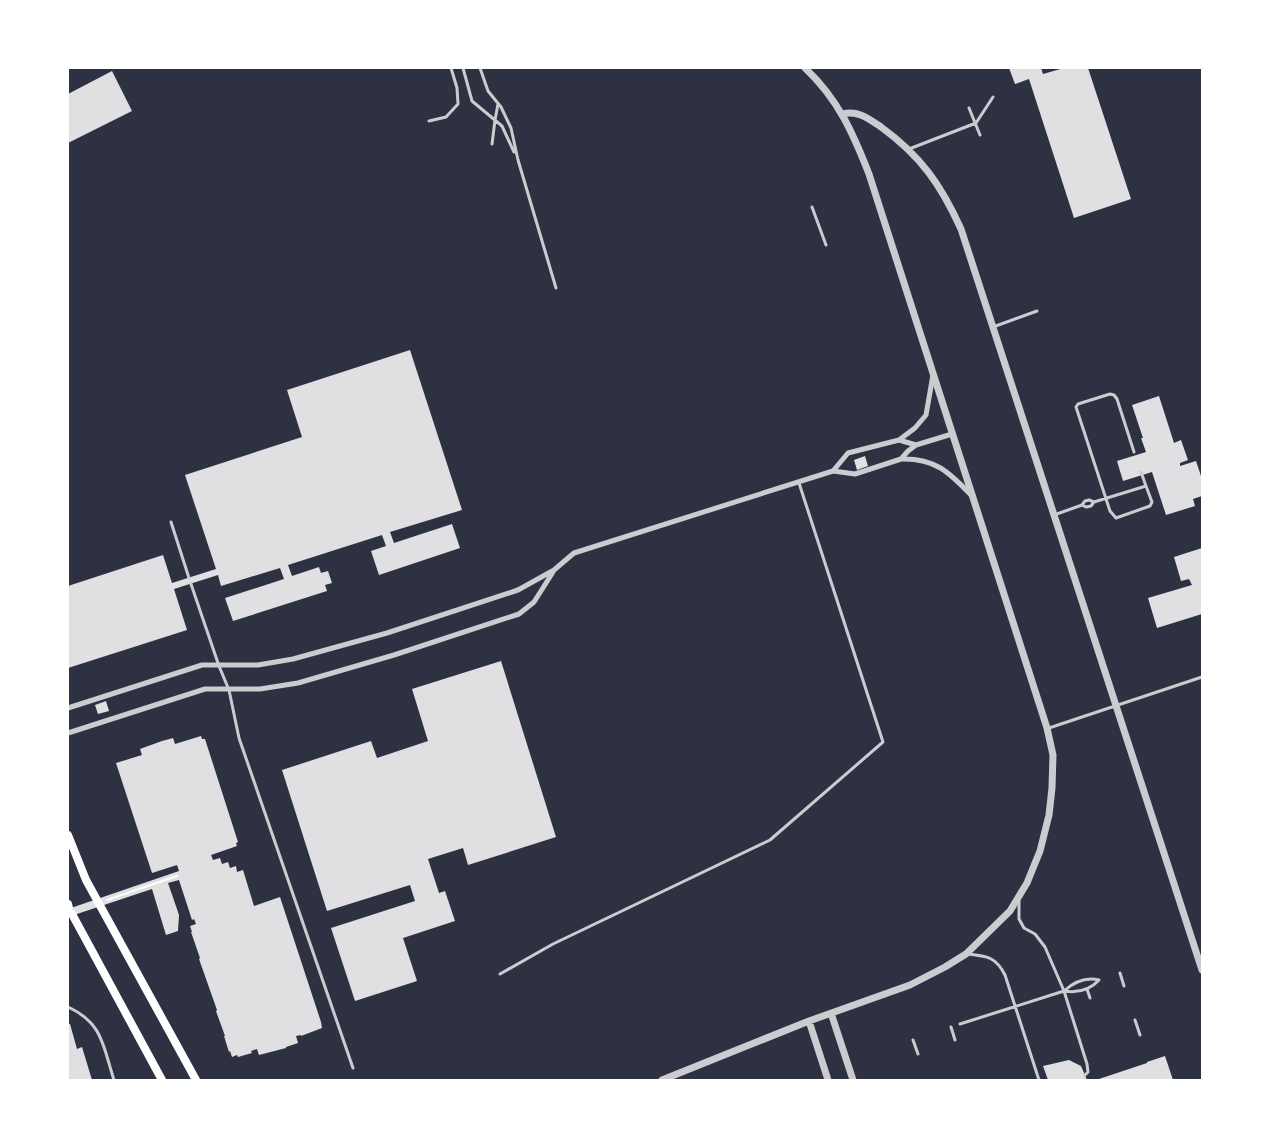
<svg xmlns="http://www.w3.org/2000/svg" width="1270" height="1148" font-family="'Public Sans',sans-serif">
<rect width="100%" height="100%" fill="#2d3142"/>
<path fill="#e0e0e3" d="M 1009,68 L 1041,68 L 1043,74 L 1064,68 L 1088,68 L 1131,199 L 1074,218 L 1029,79 L 1015,84 Z
M 112,71 L 132,111 L 68,143 L 68,94 Z
M 410,350 L 462,510 L 390,532 L 394,543 L 452,524 L 460,548 L 379,575 L 371,551 L 386,546 L 382,535 L 288,565 L 292,576 L 319,567 L 321,573 L 328,571 L 332,583 L 325,585 L 327,591 L 233,621 L 225,598 L 284,579 L 280,568 L 221,586 L 218,575 L 174,589 L 187,630 L 68,668 L 68,586 L 163,555 L 172,583 L 216,569 L 185,475 L 302,437 L 287,390 Z
M 1159,396 L 1174,443 L 1181,440 L 1188,460 L 1180,463 L 1180,466 L 1196,461 L 1202,479 L 1202,496 L 1193,499 L 1195,506 L 1166,515 L 1152,472 L 1123,481 L 1117,461 L 1146,452 L 1141,438 L 1143,438 L 1132,405 Z
M 865,456 L 868,466 L 857,470 L 854,460 Z
M 1202,548 L 1202,614 L 1157,628 L 1148,598 L 1192,585 L 1189,579 L 1181,581 L 1174,557 Z
M 501,661 L 556,837 L 468,865 L 463,848 L 428,859 L 439,893 L 445,891 L 455,921 L 403,938 L 417,981 L 355,1001 L 331,928 L 415,901 L 410,885 L 327,911 L 282,770 L 371,741 L 377,758 L 428,741 L 412,689 Z
M 106,701 L 109,711 L 98,714 L 95,705 Z
M 201,736 L 202,739 L 205,739 L 238,842 L 236,843 L 237,846 L 211,855 L 213,860 L 220,858 L 222,864 L 228,862 L 230,868 L 236,866 L 237,872 L 243,870 L 254,906 L 280,897 L 321,1022 L 322,1028 L 301,1036 L 301,1035 L 296,1036 L 298,1043 L 286,1047 L 286,1048 L 259,1055 L 257,1049 L 251,1051 L 252,1053 L 238,1057 L 237,1055 L 232,1057 L 230,1051 L 229,1052 L 224,1036 L 225,1036 L 216,1011 L 217,1010 L 199,959 L 200,958 L 191,932 L 192,932 L 190,926 L 196,924 L 194,919 L 192,920 L 179,880 L 168,883 L 179,915 L 178,931 L 166,935 L 152,889 L 68,917 L 68,909 L 179,871 L 177,865 L 152,873 L 116,763 L 142,755 L 140,749 L 162,741 L 173,738 L 175,744 Z
M 68,1024 L 70,1024 L 77,1049 L 82,1047 L 92,1080 L 68,1080 Z
M 1165,1056 L 1173,1080 L 1096,1080 L 1147,1063 L 1147,1062 Z
M 1069,1060 L 1081,1066 L 1087,1080 L 1048,1080 L 1043,1066 Z"/>
<g fill="none" stroke-linecap="round" stroke-linejoin="round">
<path stroke="#fff" stroke-width="2" d="M 107,900 L 177,876"/>
<path stroke="#caccd0" stroke-width="3" d="M 463,68 L 472,101 L 502,126 L 514,152
M 480,68 L 488,91 L 501,107 L 511,128 L 518,160 L 556,288
M 969,108 L 980,135
M 429,121 L 446,117 L 458,104 L 457,88 L 451,68
M 492,144 L 495,120 L 498,104
M 909,149 L 976,123 L 993,97
M 812,207 L 826,245
M 993,327 L 1037,311
M 1141,472 L 1146,486
M 1082,505 L 1085,501 L 1089,500 L 1094,502
M 1054,515 L 1082,505 L 1086,507 L 1091,506 L 1094,502 L 1146,486 L 1152,502 L 1150,506 L 1116,518 L 1110,511 L 1076,407 L 1078,404 L 1110,394 L 1114,395 L 1117,399 L 1134,452
M 171,522 L 189,578
M 191,584 L 219,666 L 229,690 L 239,738 L 353,1068
M 1049,728 L 1202,677
M 1019,901 L 1019,919 L 1024,928 L 1035,934 L 1045,947 L 1064,991 L 1087,1064 L 1088,1072 L 1085,1075
M 968,954 C 987,956 996,957 1005,975 L 1039,1080
M 1120,973 L 1124,986
M 500,974 L 553,944 L 770,840 L 883,742 L 799,483
M 1087,989 L 1090,998
M 1064,991 C 1074,982 1086,977 1099,980
M 68,1007 C 103,1023 103,1046 114,1080
M 1135,1020 L 1140,1035
M 960,1024 L 1064,991 C 1077,993 1090,990 1099,980
M 951,1027 L 955,1040
M 913,1040 L 918,1054"/>
<path stroke="#caccd0" stroke-width="5" d="M 899,440 L 915,428 L 926,415 L 933,375
M 901,459 C 935,458 949,472 971,495
M 833,471 L 848,453 L 899,440 L 916,445
M 68,708 L 202,665 L 258,665 L 293,659 L 387,633 L 518,590 L 554,570 L 574,553 L 833,471 L 855,474 L 901,459 L 908,451 L 916,445 L 952,434
M 68,733 L 205,689 L 260,689 L 298,683 L 394,655 L 519,614 L 534,602 L 553,572"/>
<path stroke="#caccd0" stroke-width="7" d="M 843,114 C 858,110 869,119 881,127 C 921,156 941,185 961,229 L 1202,970
M 831,1013 L 853,1080
M 809,1021 L 828,1080
M 662,1080 L 809,1021 L 910,985 L 945,967 L 966,954 L 1010,911 L 1027,883 L 1040,851 L 1049,815 L 1052,788 L 1053,755 L 1047,728 L 869,174 C 853,133 838,99 805,68"/>
<path stroke="#fff" stroke-width="8" d="M 68,835 L 86,880 L 196,1080
M 68,904 L 69,908
M 72,914 L 162,1080"/>
</g>
<rect width="1270" height="1148" fill="none" stroke="#ffffff" stroke-width="138"/>
</svg>
